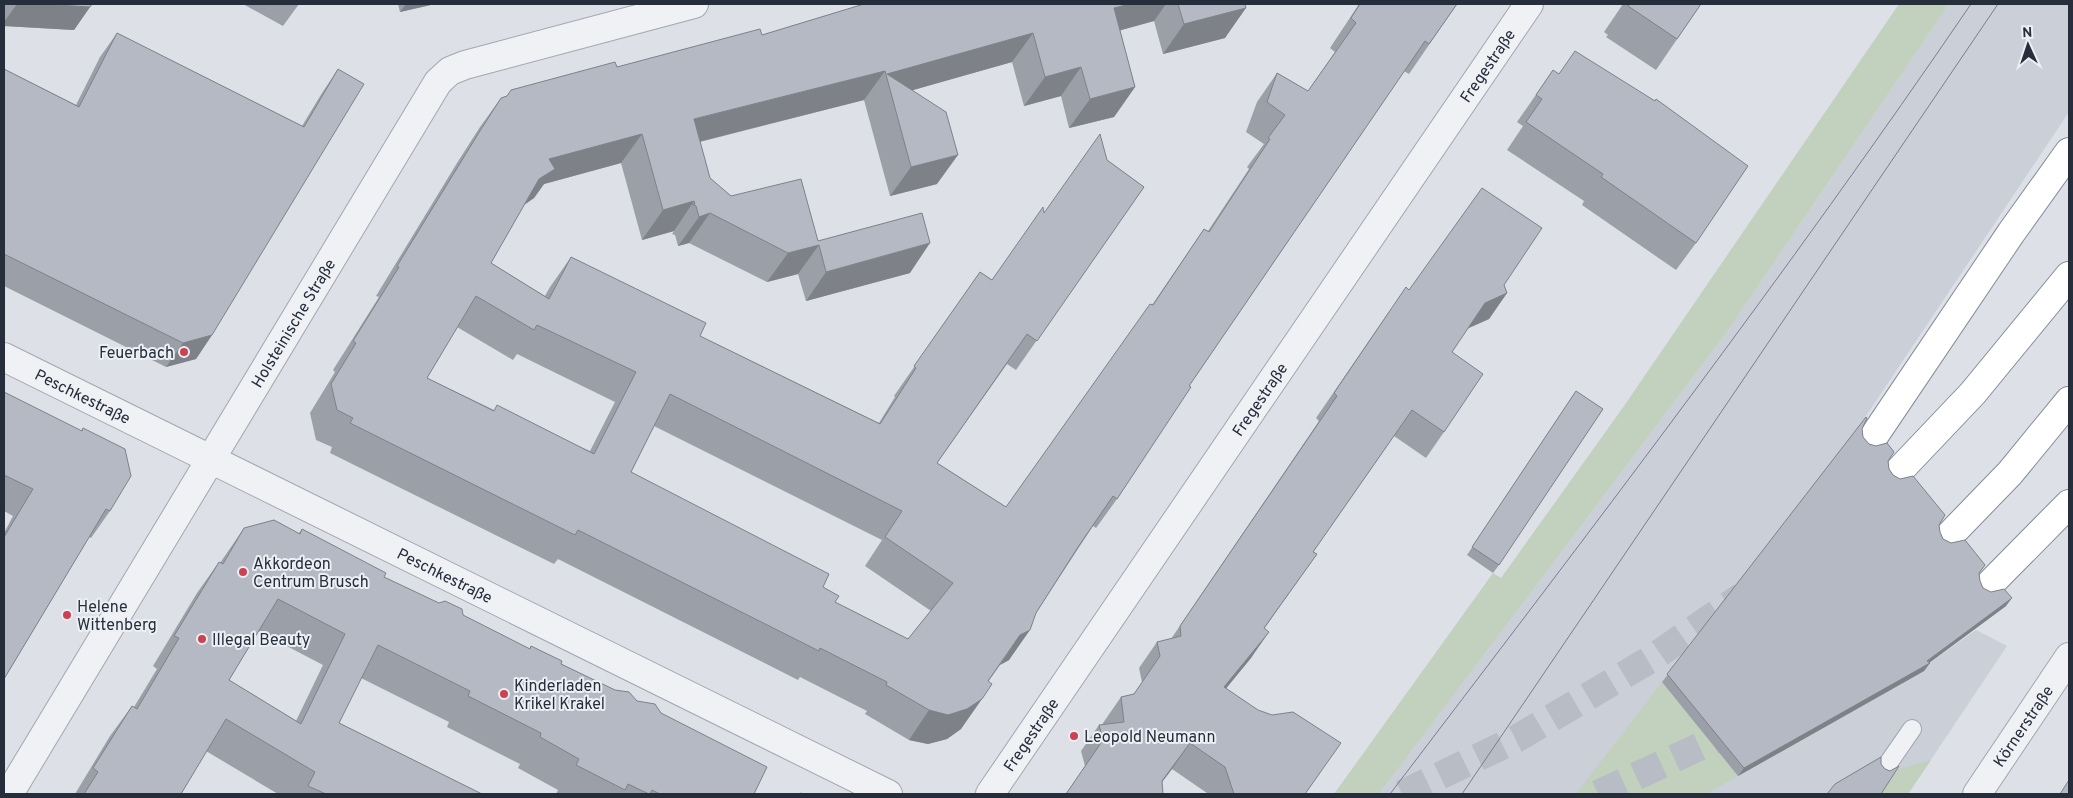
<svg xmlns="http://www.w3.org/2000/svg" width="2073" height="798" font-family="Overpass,sans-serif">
<rect width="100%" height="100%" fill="#dde0e6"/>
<path fill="#cbcfd8" d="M 1949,4 L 2069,4 L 2069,112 L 1860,425 L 1898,685 L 1976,630 L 2007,646 L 1908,794 L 1379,794 L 1727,332 Z"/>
<path fill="#c2d0be" d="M 1899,4 L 1949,4 L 1727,332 L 1379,794 L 1334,794 L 1493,573 L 1501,578 L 1624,406 Z
M 1662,682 L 1738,776 L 1706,794 L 1576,794 Z
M 1931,760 L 1908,794 L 1880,794 L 1898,769 Z"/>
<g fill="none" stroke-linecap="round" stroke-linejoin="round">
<path stroke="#b8bcc4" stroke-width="28" stroke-dasharray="28 14" stroke-linecap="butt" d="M 1402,794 L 1516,739 L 1651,659 L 1742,596
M 1598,794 L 1744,726"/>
<defs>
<path id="service" d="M 1885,768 L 1912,729"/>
<g id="minor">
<path id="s1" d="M 4,357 L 888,794"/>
<path id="s2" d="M 9,794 L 438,82 L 450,71 L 465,65 L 694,4"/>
<path id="s3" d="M 990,794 L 1529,4"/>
<path id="s4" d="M 1977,794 L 2069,657"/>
</g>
<path id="motorway" d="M 1872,439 L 2011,233 L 2069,152
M 1898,472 L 1973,393 L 2069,276
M 1949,536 L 2010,473 L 2069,401
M 1989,585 L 2069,504"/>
</defs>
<use href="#service" stroke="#a2a7b0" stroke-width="20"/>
<use href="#minor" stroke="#a2a7b0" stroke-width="30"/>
<use href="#motorway" stroke="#848d9d" stroke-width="30"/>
<path stroke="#bbbec5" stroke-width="3" stroke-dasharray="4 4" stroke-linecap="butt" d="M 801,794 L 802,793"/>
<use href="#service" stroke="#eff1f5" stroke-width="18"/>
<use href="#minor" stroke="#eff1f5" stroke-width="28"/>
<use href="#motorway" stroke="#fff" stroke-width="28"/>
<path stroke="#767f90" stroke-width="1" d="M 1390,794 C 1588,534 1787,274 1971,4
M 1462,794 L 1998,4"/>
</g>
<path fill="#9b9fa8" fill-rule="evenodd" d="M 4,4 L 92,4 L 74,30 L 4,26 Z
M 243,4 L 299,4 L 283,26 Z
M 398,4 L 435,4 L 400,12 Z
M 864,4 L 1245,4 L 1225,38 L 1163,54 L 1154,21 L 1120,30 L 1135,87 L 1114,117 L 1069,128 L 1061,96 L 1024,106 L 1012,62 L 913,90 L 937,184 L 890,196 L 864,100 L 700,142 L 710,178 L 731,196 L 818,241 L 910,273 L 806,301 L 798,274 L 767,282 L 689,243 L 678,246 L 675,235 L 672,234 L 674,231 L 642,240 L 621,163 L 544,184 L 534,198 L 524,205 L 491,263 L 545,296 L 550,287 L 571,257 L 700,336 L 879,423 L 895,397 L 894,396 L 980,272 L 992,280 L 1044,213 L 1107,160 L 1144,187 L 1016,370 L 1007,364 L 937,463 L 1006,507 L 1152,305 L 1204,229 L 1208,231 L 1249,169 L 1247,167 L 1264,144 L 1246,132 L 1257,102 L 1277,73 L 1308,91 L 1335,52 L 1330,48 L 1359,4 L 1457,4 L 1409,74 L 1404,71 L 1189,386 L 1117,499 L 1096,528 L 1093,526 L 1036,613 L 1009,660 L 1000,665 L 988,682 L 961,729 L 947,739 L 928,744 L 909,740 L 865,714 L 867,711 L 800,677 L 798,680 L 558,559 L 554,564 L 330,453 L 332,447 L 316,440 L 310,413 L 335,372 L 333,370 L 379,297 L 376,296 L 457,163 L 480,127 L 501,98 L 507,96 L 511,90 L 762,35 ZM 457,327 L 513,360 L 517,354 L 615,402 L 590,451 L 494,410 L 427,378 ZM 654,426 L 882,540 L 865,566 L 931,611 L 908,639 L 835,602 L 823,587 L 631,472 Z
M 1623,4 L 1701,4 L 1656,70 L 1606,37 L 1608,35 L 1604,32 Z
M 117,33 L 302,126 L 322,93 L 338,69 L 212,335 L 196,359 L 166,367 L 4,286 L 4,69 L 76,105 L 100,57 Z
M 1553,70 L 1696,243 L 1676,270 L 1582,205 L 1584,201 L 1507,150 L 1523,126 L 1517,122 Z
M 1504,285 L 1507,293 L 1489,319 L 1467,329 L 1452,352 L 1444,432 L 1426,458 L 1394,436 L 1313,552 L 1317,554 L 1264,629 L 1251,658 L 1226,688 L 1305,794 L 1208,794 L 1207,793 L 1172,769 L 1162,782 L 1163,794 L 1066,794 L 1085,766 L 1081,751 L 1099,725 L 1103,725 L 1103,723 L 1121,697 L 1134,694 L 1142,682 L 1139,668 L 1157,642 L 1171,639 L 1319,421 L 1316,418 L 1388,313 L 1409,290 Z
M 1576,391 L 1499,565 L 1493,573 L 1467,555 Z
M 4,392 L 81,431 L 83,428 L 110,511 L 91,538 L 89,537 L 4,679 L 4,533 L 13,516 L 4,511 Z
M 1862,429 L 1863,437 L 1869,444 L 1888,461 L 1889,469 L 1893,475 L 1939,525 L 1940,532 L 1943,539 L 1951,543 L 1979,573 L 1980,581 L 1983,588 L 2006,606 L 1930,662 L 1924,671 L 1738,776 L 1662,682 Z
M 244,528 L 299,533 L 302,529 L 384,577 L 529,649 L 531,646 L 561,664 L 637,701 L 661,713 L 754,794 L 556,794 L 558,790 L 518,768 L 520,764 L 447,727 L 449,722 L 361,678 L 339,723 L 482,794 L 278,794 L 206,751 L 181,794 L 75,794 L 110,736 L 132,706 L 134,707 L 157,669 L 153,666 L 197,593 L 219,562 L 220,563 ZM 258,631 L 323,665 L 296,721 L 229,680 Z"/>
<path fill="#7e8288" d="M 17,4 L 40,4 L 90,7 L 74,30 L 4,26 L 4,22 Z
M 406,4 L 435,4 L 400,12 Z
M 1130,4 L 1166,4 L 1154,21 L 1093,38 L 1114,8 Z
M 1246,8 L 1225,38 L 1163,54 L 1184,24 Z
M 1033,33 L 1012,62 L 892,96 L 887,74 Z
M 1081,67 L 1061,96 L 1024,106 L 1045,77 Z
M 885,71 L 864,100 L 674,148 L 694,119 Z
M 1135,87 L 1114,117 L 1069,128 L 1090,99 Z
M 642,134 L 621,163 L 544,184 L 534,198 L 518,209 L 549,159 Z
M 958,155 L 937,184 L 890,196 L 911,167 Z
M 694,201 L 674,231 L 642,240 L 663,210 Z
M 710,213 L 689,243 L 678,246 L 699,217 Z
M 930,243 L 910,273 L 806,301 L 826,272 Z
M 819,245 L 798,274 L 767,282 L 788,253 Z
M 1507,293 L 1489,319 L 1466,329 L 1485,303 Z
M 212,335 L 196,359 L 166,367 L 183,343 Z
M 2012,598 L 2006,606 L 1929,663 L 1930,663 L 1924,671 L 1738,776 L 1744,768 L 1927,661 Z
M 1030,630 L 1009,660 L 1000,665 L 1020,635 Z
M 1269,632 L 1251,658 L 1206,713 L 1224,687 Z
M 982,699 L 961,729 L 947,739 L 928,744 L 909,740 L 929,710 Z
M 1190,743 L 1172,769 L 1153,794 L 1162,781 Z"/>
<path fill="#b4b9c3" stroke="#7e8288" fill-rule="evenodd" d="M 40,4 L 92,4 L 90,7 Z
M 864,4 L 1130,4 L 1114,8 L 1135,87 L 1090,99 L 1081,67 L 1045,77 L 1033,33 L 887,74 L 946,112 L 958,155 L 911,167 L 885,71 L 694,119 L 710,178 L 731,196 L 801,179 L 818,241 L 922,213 L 930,243 L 826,272 L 819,245 L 788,253 L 710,213 L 699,217 L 696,206 L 692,204 L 695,204 L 694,201 L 663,210 L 642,134 L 549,159 L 555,169 L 539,179 L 491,263 L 549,299 L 571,257 L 706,323 L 700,336 L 880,424 L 916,368 L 914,366 L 980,272 L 992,280 L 1043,207 L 1044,213 L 1100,134 L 1107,160 L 1144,187 L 1037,341 L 1027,334 L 937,463 L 1006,507 L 1150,304 L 1153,305 L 1204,229 L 1209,232 L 1270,139 L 1268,138 L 1285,115 L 1267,102 L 1277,73 L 1308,91 L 1356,23 L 1351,18 L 1360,4 L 1457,4 L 1429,44 L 1425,41 L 1189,386 L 1191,387 L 1117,499 L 1113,496 L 1078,547 L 1036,613 L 1030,630 L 1020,635 L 988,681 L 992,684 L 982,699 L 967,709 L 948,715 L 929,710 L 886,685 L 887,682 L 820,648 L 819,651 L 578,530 L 575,535 L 350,423 L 353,418 L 337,410 L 331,384 L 356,343 L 353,341 L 399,267 L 397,266 L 478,134 L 501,98 L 507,96 L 511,90 L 615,62 L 617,67 L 760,29 L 762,35 ZM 476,296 L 534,330 L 537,325 L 636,372 L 594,454 L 497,405 L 494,411 L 427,378 ZM 670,394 L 902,511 L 885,537 L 953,583 L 908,639 L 835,602 L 839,596 L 823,587 L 829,574 L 631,472 Z
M 1178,4 L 1245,4 L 1246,8 L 1184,24 Z
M 1629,4 L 1701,4 L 1677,39 L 1628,6 Z
M 117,33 L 304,127 L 338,69 L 364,84 L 212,335 L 183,343 L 4,254 L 4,69 L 79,107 Z
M 1575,51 L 1655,101 L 1656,99 L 1748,166 L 1696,243 L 1601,177 L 1603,174 L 1526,122 L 1542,99 L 1536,95 L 1553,70 L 1559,74 Z
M 1482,188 L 1542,228 L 1504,285 L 1507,293 L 1485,303 L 1452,352 L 1483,374 L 1444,432 L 1412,410 L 1313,552 L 1317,554 L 1264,628 L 1269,632 L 1224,687 L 1258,710 L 1272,715 L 1293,712 L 1341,743 L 1305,794 L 1234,794 L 1225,767 L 1190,743 L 1162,781 L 1163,794 L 1066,794 L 1103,740 L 1099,725 L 1124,722 L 1121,697 L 1134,694 L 1160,656 L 1157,642 L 1181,636 L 1180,626 L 1337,396 L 1334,393 L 1406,287 L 1409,290 Z
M 1576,391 L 1603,409 L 1499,565 L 1472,547 Z
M 4,392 L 82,431 L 83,428 L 125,449 L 131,476 L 110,511 L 106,509 L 4,679 L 4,537 L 33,489 L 4,475 Z
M 1866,417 L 1867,418 L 1862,429 L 1863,437 L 1869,444 L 1876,446 L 1887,443 L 1894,452 L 1888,461 L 1889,469 L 1893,475 L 1900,479 L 1913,476 L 1945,515 L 1939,525 L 1940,532 L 1943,539 L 1951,543 L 1965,540 L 1985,565 L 1979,573 L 1980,581 L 1983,588 L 1991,592 L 2004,589 L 2012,598 L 1927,661 L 1930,663 L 1744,768 L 1667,674 Z
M 274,520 L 300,534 L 302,529 L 386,573 L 384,577 L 439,603 L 445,601 L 462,609 L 463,615 L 530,649 L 531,646 L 562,661 L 561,664 L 615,690 L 629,692 L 637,701 L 655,704 L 661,713 L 767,767 L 754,794 L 660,794 L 652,790 L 650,794 L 649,794 L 628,784 L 625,790 L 576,765 L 579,759 L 540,737 L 541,733 L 468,696 L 470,691 L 378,645 L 339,723 L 482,794 L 326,794 L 308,786 L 315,772 L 226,719 L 181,794 L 84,794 L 98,772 L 93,768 L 132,706 L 137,709 L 179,638 L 174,636 L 219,562 L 223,564 L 244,528 ZM 278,599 L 345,634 L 301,724 L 229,680 Z
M 1881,757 L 1881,764 L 1885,769 L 1890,771 L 1899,766 L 1881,794 L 1827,794 L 1835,784 Z
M 2069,780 L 2069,794 L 2060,794 Z"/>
<g fill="#cb4251" stroke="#eceff4" stroke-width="2">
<circle cx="184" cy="352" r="5"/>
<circle cx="243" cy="572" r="5"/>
<circle cx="67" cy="615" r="5"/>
<circle cx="202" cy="639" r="5"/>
<circle cx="504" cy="694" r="5"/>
<circle cx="1074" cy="736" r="5"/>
</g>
<g text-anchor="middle" stroke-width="4" stroke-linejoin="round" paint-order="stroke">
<g font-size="16" fill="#262e3c" stroke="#eceff4">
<text dy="6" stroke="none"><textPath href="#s3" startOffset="882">Fregestraße</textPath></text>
<text dy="6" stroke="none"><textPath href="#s2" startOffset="550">Holsteinische Straße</textPath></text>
<text dy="6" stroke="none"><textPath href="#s1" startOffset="88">Peschkestraße</textPath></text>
<text dy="6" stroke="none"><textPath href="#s3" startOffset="478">Fregestraße</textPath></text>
<text dy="6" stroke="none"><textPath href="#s1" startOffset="492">Peschkestraße</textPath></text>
<text dy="6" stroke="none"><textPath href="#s4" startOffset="82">Körnerstraße</textPath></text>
<text dy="6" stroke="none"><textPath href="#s3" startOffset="72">Fregestraße</textPath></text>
</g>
<g font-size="16" fill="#262e3c" stroke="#eceff4" text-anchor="start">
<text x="174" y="358" text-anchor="end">Feuerbach</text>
<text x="253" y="569">Akkordeon<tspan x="253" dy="18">Centrum Brusch</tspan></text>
<text x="77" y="612">Helene<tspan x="77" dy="18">Wittenberg</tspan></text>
<text x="212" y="645">Illegal Beauty</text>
<text x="514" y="691">Kinderladen<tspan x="514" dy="18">Krikel Krakel</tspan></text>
<text x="1084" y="742">Leopold Neumann</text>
</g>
</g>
<rect width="2073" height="798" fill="none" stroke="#262e3c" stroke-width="10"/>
<g transform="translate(2028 45) rotate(357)" stroke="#eceff4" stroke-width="4" paint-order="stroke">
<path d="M0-4L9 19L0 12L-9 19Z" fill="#262e3c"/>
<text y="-8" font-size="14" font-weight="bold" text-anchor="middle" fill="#262e3c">N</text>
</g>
</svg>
